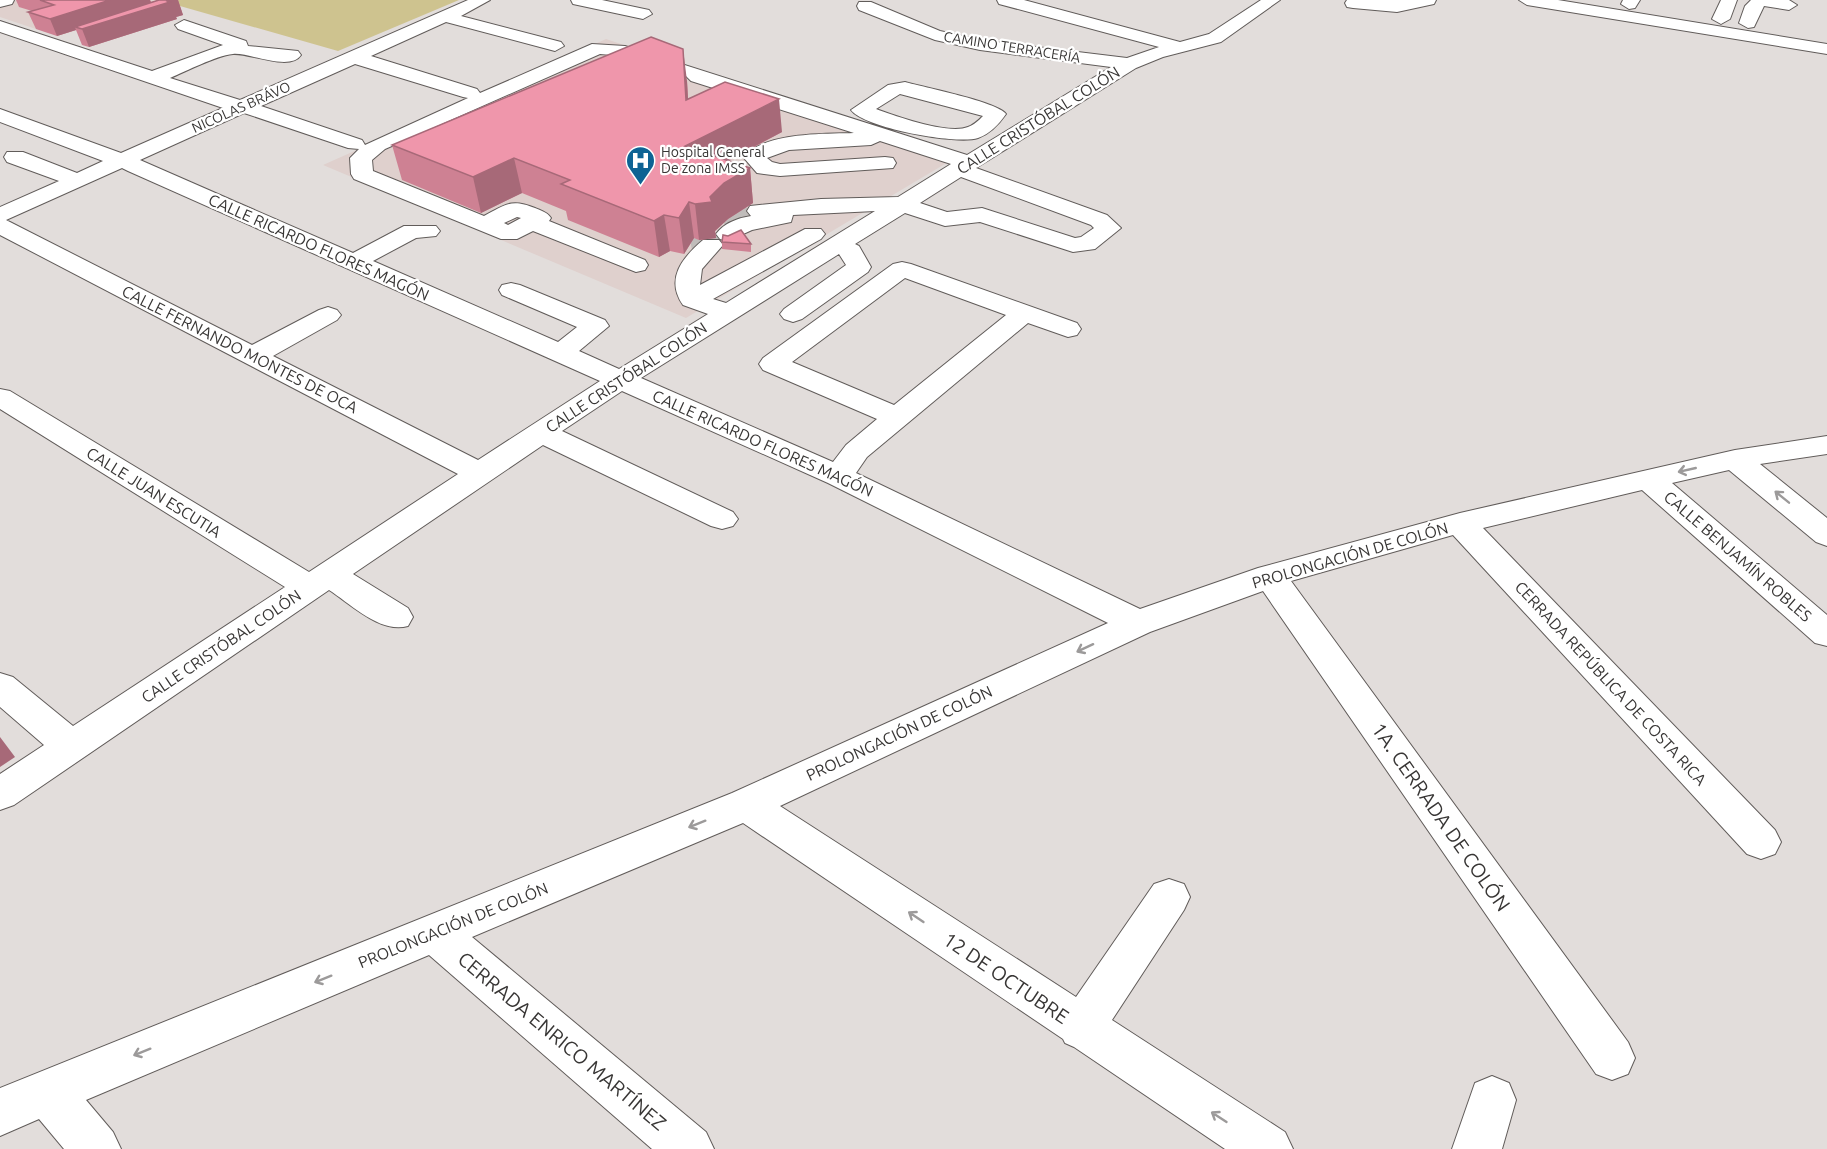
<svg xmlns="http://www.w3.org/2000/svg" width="1827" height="1149" font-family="Ubuntu,sans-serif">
<rect width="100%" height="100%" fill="#e2dddb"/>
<path fill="#dfd0cd" d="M 17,0 L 159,0 L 164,2 L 57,36 L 0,17 L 0,5 Z
M 606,39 L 873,128 L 960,155 L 686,318 L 323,165 Z"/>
<path fill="#cec38f" d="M 159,0 L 459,0 L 338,51 Z"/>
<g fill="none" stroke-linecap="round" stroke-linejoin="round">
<path stroke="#c0bcba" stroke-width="26" stroke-dasharray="26 13" stroke-linecap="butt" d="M 707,254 L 704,244 L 736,220 L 758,211"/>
<defs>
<path id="minor" d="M 0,0 L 14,0 L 12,4 L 0,7 Z
M 468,0 L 490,0 L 461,16 L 561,42 L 564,46 L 555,51 L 446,22 L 371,56 L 477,89 L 480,93 L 592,44 L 625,46 L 967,155 L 1111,67 L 980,50 L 935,40 L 859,10 L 857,6 L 859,2 L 871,2 L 940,31 L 980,40 L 1127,58 L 1159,47 L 999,4 L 997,0 L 1024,0 L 1180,42 L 1209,34 L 1261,0 L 1280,0 L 1221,42 L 1163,57 L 1136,68 L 976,168 L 1107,215 L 1121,228 L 1095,249 L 1073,252 L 980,222 L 945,226 L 905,213 L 855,244 L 859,246 L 871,267 L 868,272 L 802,319 L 793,322 L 784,319 L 780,314 L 784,309 L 846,265 L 839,254 L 641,378 L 833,462 L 846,445 L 877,419 L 763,370 L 759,364 L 763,358 L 893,264 L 902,262 L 911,264 L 1077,323 L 1081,329 L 1077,335 L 1068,337 L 1028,323 L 867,457 L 856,473 L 1140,609 L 1258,568 L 1460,513 L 1735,450 L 1827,436 L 1827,454 L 1760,464 L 1827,518 L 1827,546 L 1816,542 L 1729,470 L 1672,483 L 1827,615 L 1827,646 L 1815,643 L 1642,490 L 1483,528 L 1775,830 L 1781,842 L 1775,854 L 1761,859 L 1747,854 L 1453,535 L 1291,581 L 1628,1042 L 1635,1058 L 1628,1074 L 1612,1080 L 1596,1074 L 1263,591 L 1150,632 L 780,806 L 1076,997 L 1154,884 L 1169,879 L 1184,884 L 1190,897 L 1184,910 L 1112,1020 L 1285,1132 L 1293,1149 L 1225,1149 L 1074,1047 L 1065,1043 L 1063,1039 L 743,823 L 472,937 L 706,1132 L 714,1149 L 652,1149 L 429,955 L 86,1100 L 113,1132 L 121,1149 L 64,1149 L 39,1119 L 0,1136 L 0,1088 L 732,793 L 1108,623 L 828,483 L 622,391 L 562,431 L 733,512 L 738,519 L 733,526 L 722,529 L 711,526 L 543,445 L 353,574 L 408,608 L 413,617 L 408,626 C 381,634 352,605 329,590 L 14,805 L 0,810 L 0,774 L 44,745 L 0,707 L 0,673 L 13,677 L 73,726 L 285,587 L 0,409 L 0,389 L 10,391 L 309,572 L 458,474 L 0,235 L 0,207 L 59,181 L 7,162 L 4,157 L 7,152 L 23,152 L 77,173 L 103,161 L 0,122 L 0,109 L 121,153 L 223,108 L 0,32 L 0,21 L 152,71 L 223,45 L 178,29 L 175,25 L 184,20 L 246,41 L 248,46 L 298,51 L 301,55 C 290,72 248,52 233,54 C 215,56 187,71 170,78 L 240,100 ZM 600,54 L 623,56 L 685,75 L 691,81 L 854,133 C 825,134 762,132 744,158 L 757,173 L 780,176 L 893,168 L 896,163 L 893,158 L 885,157 L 780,164 L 772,162 L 767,158 L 789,150 L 871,145 L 880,141 L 951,164 L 898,197 L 821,199 L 750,206 L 747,211 L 751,216 C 738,218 724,223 716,234 L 720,239 L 728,241 L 752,230 L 791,222 L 793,215 L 875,211 L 726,303 L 713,299 L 821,239 L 825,234 L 821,229 L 805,229 L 700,285 L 702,269 L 723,245 L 719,240 L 703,240 C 682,258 665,279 683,305 L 708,314 L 619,369 L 579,351 L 609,326 L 605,320 L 520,285 L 511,283 L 502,285 L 499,290 L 502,295 L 577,327 L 558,342 L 373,261 L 416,238 L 436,236 L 440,231 L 436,226 L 404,226 L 353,253 L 140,160 L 244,113 L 348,148 L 359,149 L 350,158 L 351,174 L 354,179 L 501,239 L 517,239 L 533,231 L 636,272 L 645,270 L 648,265 L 645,260 L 549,221 L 551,218 C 547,212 542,211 535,208 C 511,198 505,205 484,216 L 373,171 L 372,160 L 385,149 ZM 355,64 L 463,97 L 468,98 L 365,145 L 362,140 L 261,106 ZM 122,168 L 128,171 L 600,381 L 478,460 L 273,356 L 337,320 L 341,315 L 337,310 L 328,307 L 319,310 L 252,345 L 6,220 ZM 961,177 L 1091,225 L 1094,228 L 1081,237 L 1075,238 L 982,208 L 947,212 L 920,203 ZM 517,217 L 521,218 L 508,225 L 504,223 ZM 905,278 L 1006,315 L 894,405 L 792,362 Z
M 571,0 L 602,0 L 649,10 L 652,14 L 643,19 L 573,4 Z
M 1347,0 L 1436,0 L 1434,4 L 1397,12 L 1353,8 L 1347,7 L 1345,3 Z
M 1623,0 L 1640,0 L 1635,8 L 1629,9 L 1621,4 Z
M 1721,0 L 1737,0 L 1730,19 L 1721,24 L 1712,19 Z
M 1751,0 L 1789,0 L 1797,5 L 1789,10 L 1764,6 L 1754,27 L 1748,28 L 1739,23 L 1745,6 Z
M 905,82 C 923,87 998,102 1006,114 C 999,124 990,134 978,138 C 957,145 864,128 851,110 L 888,85 ZM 900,94 L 983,116 C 979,120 974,125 968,127 C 949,135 895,116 876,109 Z
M 1492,1076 L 1509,1083 L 1516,1100 L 1502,1149 L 1452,1149 L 1475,1083 Z"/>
<path id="highway" d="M 1519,0 L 1558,0 L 1827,44 L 1827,54 L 1527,5 Z"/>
</defs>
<use href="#minor" stroke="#615c5a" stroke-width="2"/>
<use href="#highway" stroke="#615c5a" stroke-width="2"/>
<use href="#minor" fill="#fff" fill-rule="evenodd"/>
<use href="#highway" fill="#fff" fill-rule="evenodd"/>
</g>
<path fill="#ce8193" d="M 16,0 L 150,0 L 151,2 L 159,0 L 178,0 L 183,15 L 176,17 L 177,19 L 89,47 L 82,45 L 76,30 L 57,36 L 36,29 L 28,12 L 32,11 L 19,7 Z
M 687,81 L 688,99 L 782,132 L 728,161 L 750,168 L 753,203 L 728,219 L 715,231 L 716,238 L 699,240 L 694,238 L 684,254 L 670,251 L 659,257 L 568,220 L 566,211 L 522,193 L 481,213 L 402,180 L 392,145 Z
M 722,242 L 751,244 L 751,252 L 722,249 Z"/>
<path fill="#a76978" d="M 110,0 L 150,0 L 152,5 L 75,27 L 76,30 L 57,36 L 50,19 Z
M 168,0 L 178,0 L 183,15 L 176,17 L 177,19 L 89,47 L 82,29 Z
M 683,49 L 687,81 L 690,134 L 686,100 Z
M 779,99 L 782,132 L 690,180 L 685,146 Z
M 514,158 L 522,193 L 481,213 L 473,177 Z
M 750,168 L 753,203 L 728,219 L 715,231 L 716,238 L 699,240 L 695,204 L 710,197 L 724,183 Z
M 689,202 L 694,238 L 684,254 L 679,218 Z
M 664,215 L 670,251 L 659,257 L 654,221 Z
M 0,737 L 15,757 L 0,767 Z"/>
<path fill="#ef96ab" stroke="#a76978" stroke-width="1.5" d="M 40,0 L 110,0 L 50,19 L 28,12 L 54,5 Z
M 159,0 L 168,0 L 167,1 L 170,2 L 82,29 L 75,27 Z
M 651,37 L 683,49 L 686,100 L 725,82 L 779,99 L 685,146 L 750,168 L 724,183 L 710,197 L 712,202 L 695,204 L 689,202 L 679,218 L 664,215 L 654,221 L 561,184 L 570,180 L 514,158 L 473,177 L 392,145 Z
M 741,230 L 751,244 L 722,242 L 723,235 L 728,236 Z"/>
<defs><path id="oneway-shaft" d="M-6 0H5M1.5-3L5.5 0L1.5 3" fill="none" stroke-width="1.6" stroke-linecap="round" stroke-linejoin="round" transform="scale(1.5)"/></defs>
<g stroke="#9c9a9a">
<use href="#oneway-shaft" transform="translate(1687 470) rotate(167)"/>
<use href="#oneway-shaft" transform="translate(1782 497) rotate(-141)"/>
<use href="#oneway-shaft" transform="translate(1085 648) rotate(155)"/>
<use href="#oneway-shaft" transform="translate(697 824) rotate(158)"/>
<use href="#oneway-shaft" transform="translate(916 917) rotate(-146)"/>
<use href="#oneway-shaft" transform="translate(323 979) rotate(158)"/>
<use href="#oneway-shaft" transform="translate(142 1052) rotate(158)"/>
<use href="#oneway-shaft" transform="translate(1219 1117) rotate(-147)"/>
</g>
<defs>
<symbol id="hospital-pin" viewBox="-11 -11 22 30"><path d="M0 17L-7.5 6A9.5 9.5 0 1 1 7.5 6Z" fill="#0e6394" stroke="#fff"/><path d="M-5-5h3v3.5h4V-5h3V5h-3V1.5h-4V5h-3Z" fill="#fff"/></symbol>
</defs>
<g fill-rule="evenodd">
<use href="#hospital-pin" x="624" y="144" width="33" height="45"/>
</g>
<g text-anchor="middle" stroke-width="4.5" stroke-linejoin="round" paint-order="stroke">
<g font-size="14" fill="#383635" stroke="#fff">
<text transform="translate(1012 47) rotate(9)" y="5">CAMINO TERRACERÍA</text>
<text transform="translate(241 107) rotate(-24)" y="5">NICOLAS BRÁVO</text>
</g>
<g font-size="14" fill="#383635" stroke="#fff" text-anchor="start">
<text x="661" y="157">Hospital General<tspan x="661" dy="16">De zona IMSS</tspan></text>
</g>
<g font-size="16" fill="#383635" stroke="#fff">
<text transform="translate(1038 120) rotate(-32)" y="6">CALLE CRISTÓBAL COLÓN</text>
<text transform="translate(319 247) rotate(24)" y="6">CALLE RICARDO FLORES MAGÓN</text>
<text transform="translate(240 349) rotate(27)" y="6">CALLE FERNANDO MONTES DE OCA</text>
<text transform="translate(626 377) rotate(-33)" y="6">CALLE CRISTÓBAL COLÓN</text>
<text transform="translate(763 443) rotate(24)" y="6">CALLE RICARDO FLORES MAGÓN</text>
<text transform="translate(154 492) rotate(32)" y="6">CALLE JUAN ESCUTIA</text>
<text transform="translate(1350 555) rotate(-16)" y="6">PROLONGACIÓN DE COLÓN</text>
<text transform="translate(1738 556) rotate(41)" y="6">CALLE BENJAMÍN ROBLES</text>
<text transform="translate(221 646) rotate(-34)" y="6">CALLE CRISTÓBAL COLÓN</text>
<text transform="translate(1611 683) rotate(47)" y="6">CERRADA REPÚBLICA DE COSTA RICA</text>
<text transform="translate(899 733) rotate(-25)" y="6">PROLONGACIÓN DE COLÓN</text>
<text transform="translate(453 925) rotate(-22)" y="6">PROLONGACIÓN DE COLÓN</text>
</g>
<g font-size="20" fill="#383635" stroke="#fff">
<text transform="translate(1441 817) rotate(55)" y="7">1A. CERRADA DE COLÓN</text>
<text transform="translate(1006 978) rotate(34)" y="7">12 DE OCTUBRE</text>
<text transform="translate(562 1041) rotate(40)" y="7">CERRADA ENRICO MARTÍNEZ</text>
</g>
</g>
</svg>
